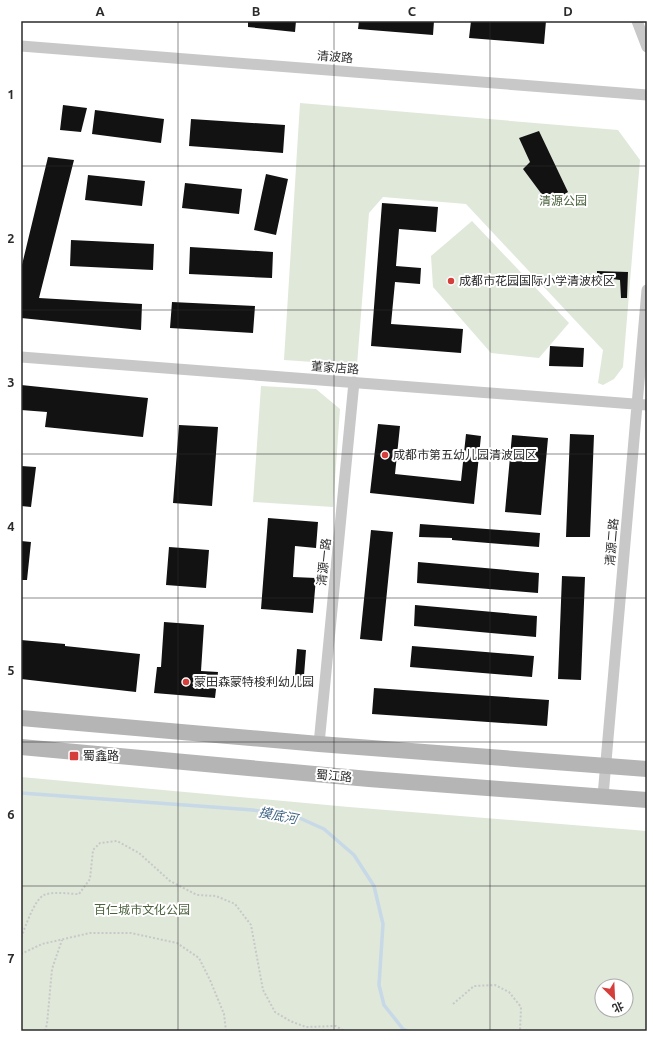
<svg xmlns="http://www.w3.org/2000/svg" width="668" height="1052" font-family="Ubuntu,'Noto Sans SC',sans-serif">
<rect width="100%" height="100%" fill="#fff"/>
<path fill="#e0e8da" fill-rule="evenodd" d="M 300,103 L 618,130 L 640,160 L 623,367 L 614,379 L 603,385 L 598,383 L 603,350 L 466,204 L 383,197 L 369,213 L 357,365 L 284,360 Z
M 472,221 L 569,323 L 539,358 L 491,353 L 433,287 L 431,256 Z
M 261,386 L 316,389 L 340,409 L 333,507 L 253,502 Z
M 21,777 L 349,807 L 647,831 L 647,1031 L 21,1031 ZM 602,986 L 626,986 L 626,1010 L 602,1010 Z"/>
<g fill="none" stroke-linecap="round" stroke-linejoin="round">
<path stroke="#c7d8e7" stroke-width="3.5" d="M 21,793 L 253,810 L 295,816 L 324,829 L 354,855 L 374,886 L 383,924 L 379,985 L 384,1005 L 403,1029 L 408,1031"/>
</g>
<path fill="#121212" d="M 248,21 L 296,21 L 295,32 L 248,27 Z
M 359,21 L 434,21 L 433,35 L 358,29 Z
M 471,21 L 546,21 L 544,44 L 469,38 Z
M 63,105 L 87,108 L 81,132 L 60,130 Z
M 95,110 L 164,119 L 161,143 L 92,134 Z
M 191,119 L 285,125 L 283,153 L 189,146 Z
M 539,131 L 568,192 L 549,204 L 523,169 L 530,162 L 519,138 Z
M 48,157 L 74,160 L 39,298 L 142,304 L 141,330 L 21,318 L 21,269 Z
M 266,174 L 288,179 L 276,235 L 254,230 Z
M 88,175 L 145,181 L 142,206 L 85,200 Z
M 185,183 L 242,189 L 239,214 L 182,208 Z
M 382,203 L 438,207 L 436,232 L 399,229 L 396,266 L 421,268 L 420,284 L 395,282 L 391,324 L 463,329 L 461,353 L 371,346 Z
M 71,240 L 154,244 L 153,270 L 70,266 Z
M 190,247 L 273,252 L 272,278 L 189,274 Z
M 597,271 L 628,272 L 627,298 L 621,298 L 620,280 L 597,277 Z
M 172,302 L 255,306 L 253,333 L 170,328 Z
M 550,346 L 584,348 L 583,367 L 549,366 Z
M 21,385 L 148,398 L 143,437 L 45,427 L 47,412 L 21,410 Z
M 378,424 L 400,426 L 395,474 L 461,481 L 466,434 L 481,436 L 474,504 L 370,493 Z
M 179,425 L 218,427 L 212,506 L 173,503 Z
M 570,434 L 594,435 L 590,537 L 566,537 Z
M 512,435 L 548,438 L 541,515 L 505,512 Z
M 21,466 L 36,467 L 31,507 L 21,506 Z
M 268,518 L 318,522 L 316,548 L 295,546 L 293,577 L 316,578 L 313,613 L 261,609 Z
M 420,524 L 540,533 L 539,547 L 452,540 L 452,538 L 419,537 Z
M 371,530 L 393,532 L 382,641 L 360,639 Z
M 21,541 L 31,542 L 27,580 L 21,580 Z
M 169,547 L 209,550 L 206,588 L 166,585 Z
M 418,562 L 539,573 L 538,593 L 417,583 Z
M 562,576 L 585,577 L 581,680 L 558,679 Z
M 415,605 L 537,616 L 536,637 L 414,626 Z
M 164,622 L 204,625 L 201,671 L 218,672 L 215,698 L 154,693 L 157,667 L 161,667 Z
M 21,640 L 65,644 L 65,646 L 140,654 L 136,692 L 21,679 Z
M 412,646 L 534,656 L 532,677 L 410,667 Z
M 297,649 L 306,650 L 303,688 L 294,687 Z
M 374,688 L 549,700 L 547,726 L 372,714 Z"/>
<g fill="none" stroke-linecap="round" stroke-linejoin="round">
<path stroke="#c8c8c8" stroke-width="2" stroke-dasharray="2 2" stroke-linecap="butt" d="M 21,937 C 26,926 34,900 44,895 C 54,891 69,894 79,894 L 90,879 L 93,850 L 100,843 L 117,841 L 139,853 L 170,881 L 197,895 L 216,896 L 235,904 L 251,925 L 263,990 L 275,1012 L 290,1021 L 306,1027 L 336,1026 L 344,1031
M 21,954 L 42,944 L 90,933 L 131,933 L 177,943 L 199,958 L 210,980 L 224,1014 L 226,1031
M 453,1004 L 474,986 L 495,985 L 509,992 L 521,1007 L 520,1031
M 45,1031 L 47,1024 L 52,969 L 62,940"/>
<path stroke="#c8c8c8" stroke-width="11" d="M 637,21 L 647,47
M 21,46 L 647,95
M 21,357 L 647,405
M 319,744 L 354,382
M 603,796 L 647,290"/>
<path stroke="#b5b5b5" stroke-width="16" d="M 21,718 L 319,744 L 647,769
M 21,747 L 369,779 L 647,800"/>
</g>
<path fill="none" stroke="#2b2b2b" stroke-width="1" stroke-opacity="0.55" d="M 178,21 L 178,1031M 334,21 L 334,1031M 490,21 L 490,1031M 21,166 L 647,166M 21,310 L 647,310M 21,454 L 647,454M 21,598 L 647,598M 21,742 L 647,742M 21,886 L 647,886"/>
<g fill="#d43f3c" stroke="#fff" stroke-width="1.5">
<circle cx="451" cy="281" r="4"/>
<circle cx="385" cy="455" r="4"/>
<circle cx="186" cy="682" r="4"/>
<rect x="69" y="751" width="10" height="10" rx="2"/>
</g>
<g text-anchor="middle" stroke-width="4" stroke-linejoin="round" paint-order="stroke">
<g font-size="12" fill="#2b2b2b" stroke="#fff">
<text transform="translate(335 57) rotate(4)" y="4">清波路</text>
<text transform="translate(335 368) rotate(4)" y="4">董家店路</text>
<text transform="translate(612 542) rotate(-85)" y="4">清源二路</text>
<text transform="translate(324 562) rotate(-84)" y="4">清源一路</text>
<text transform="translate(334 776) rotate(5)" y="4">蜀江路</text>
</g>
<g font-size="12" fill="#4b623d" stroke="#fff">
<text x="563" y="205">清源公园</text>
<text x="142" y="914">百仁城市文化公园</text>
</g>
<g font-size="12" fill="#2b2b2b" stroke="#fff" text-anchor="start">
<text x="459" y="285">成都市花园国际小学清波校区</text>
<text x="393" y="459">成都市第五幼儿园清波园区</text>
<text x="194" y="686">蒙田森蒙特梭利幼儿园</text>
<text x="83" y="760">蜀鑫路</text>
</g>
<g font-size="13" font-style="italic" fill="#426585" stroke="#fff">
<text transform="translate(278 815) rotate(11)" y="5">摸底河</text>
</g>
</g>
<rect width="668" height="1052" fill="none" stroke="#ffffff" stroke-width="44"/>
<g transform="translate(614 998) rotate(156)"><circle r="19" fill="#ffffff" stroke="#aaaaaa"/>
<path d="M0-3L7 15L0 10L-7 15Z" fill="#d43f3c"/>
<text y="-6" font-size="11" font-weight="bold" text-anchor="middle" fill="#2b2b2b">北</text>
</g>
<rect x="22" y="22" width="624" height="1008" fill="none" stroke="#2b2b2b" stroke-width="1.5"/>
<g font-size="13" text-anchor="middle" font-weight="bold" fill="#2b2b2b">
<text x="100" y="16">A</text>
<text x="256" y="16">B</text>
<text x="412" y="16">C</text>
<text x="568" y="16">D</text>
<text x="11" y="99">1</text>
<text x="11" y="243">2</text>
<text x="11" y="387">3</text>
<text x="11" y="531">4</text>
<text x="11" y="675">5</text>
<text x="11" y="819">6</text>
<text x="11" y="963">7</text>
</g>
</svg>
